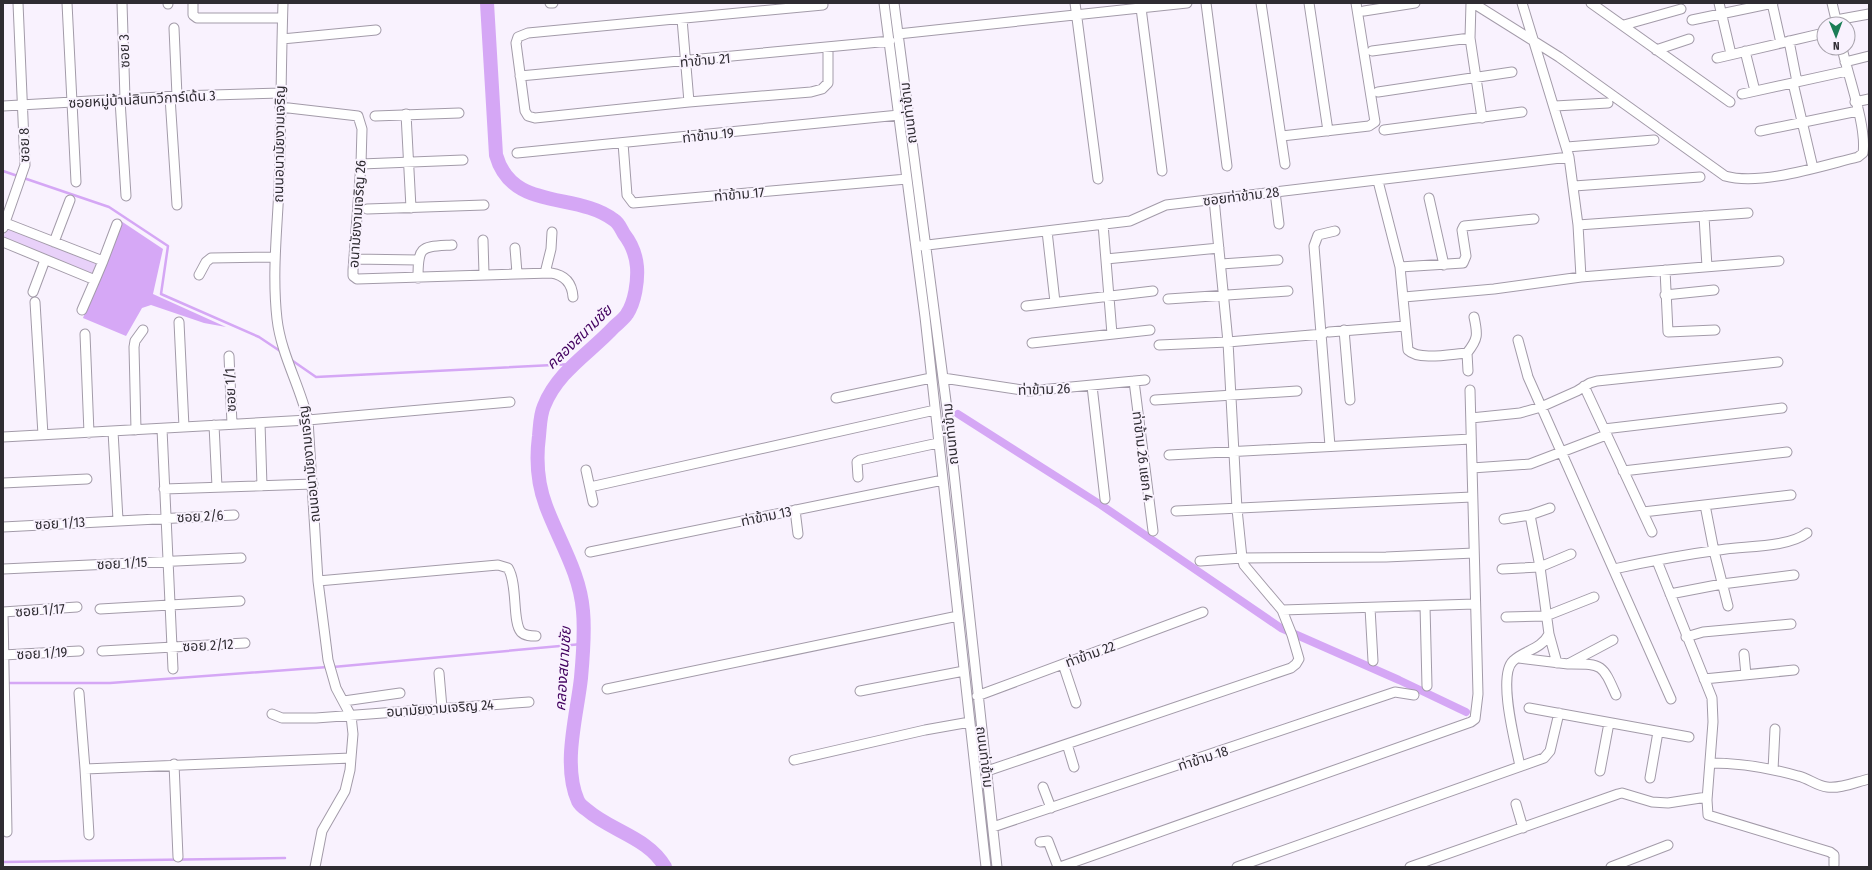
<svg xmlns="http://www.w3.org/2000/svg" width="1872" height="870" font-family="'Fira Sans Condensed','Noto Sans Thai',sans-serif">
<rect width="100%" height="100%" fill="#f9f2fe"/>
<path fill="#e8d1f9" d="M 8,226 L 98,263 L 93,275 L 3,238 Z"/>
<path fill="#d6a8f6" d="M 121,221 L 163,249 L 153,294 L 226,327 L 204,323 L 151,305 L 142,308 L 126,336 L 83,318 Z"/>
<g fill="none" stroke-linecap="round" stroke-linejoin="round">
<path stroke="#d5a7f5" stroke-width="2.5" d="M 3,171 L 109,207 L 168,246 L 161,294 L 259,337 L 283,353
M 290,359 L 316,377 L 573,364
M 333,667 L 582,644
M 5,683 L 110,683 L 328,667
M 3,862 L 285,858"/>
<path stroke="#d5a7f5" stroke-width="8" d="M 958,414 L 1101,505 L 1281,628 L 1399,680 L 1466,712"/>
<path stroke="#d5a7f5" stroke-width="14" d="M 487,3 L 496,155 C 512,212 576,191 614,220 C 619,223 621,229 624,234 C 631,243 636,255 637,267 C 638,281 635,302 627,314 C 624,319 618,323 614,327 C 590,353 558,371 544,406 C 540,415 540,426 539,436 C 536,459 538,485 546,506 C 559,541 580,573 583,611 C 585,632 583,656 581,678 C 577,715 562,765 578,801 C 580,805 584,808 587,810 C 611,831 649,838 665,867"/>
<defs>
<path id="minor" d="M 67,3 L 76,182
M 122,3 L 125,99
M 168,3 L 168,4
M 193,3 L 193,15 L 197,18 L 282,18
M 283,3 C 281,65 281,127 279,188 C 277,231 272,275 277,319 C 281,354 300,386 308,420 L 318,581 L 328,660 L 336,688 L 351,716 L 353,734 L 350,770 L 345,791 L 322,831 L 315,867
M 550,3 L 553,3
M 884,3 L 925,317 L 986,867
M 894,3 L 947,409 L 997,867
M 1075,3 L 1098,179
M 1206,3 L 1227,166
M 1261,3 L 1285,164
M 1309,3 L 1328,131
M 1471,3 L 1470,38 L 1482,118
M 1473,3 L 1559,57 L 1725,176 C 1761,186 1821,166 1858,157 L 1863,153 C 1867,127 1848,76 1842,48
M 1522,3 L 1569,157 L 1578,225 L 1581,277
M 1591,3 L 1730,102
M 1719,3 L 1731,54
M 1772,3 L 1781,43
M 1832,3 L 1837,24
M 823,5 L 528,33 L 518,37 L 516,43 L 525,111 L 528,116 L 535,118 L 689,102 L 811,92 L 822,89 L 828,83 L 828,49
M 1141,8 L 1162,171
M 1364,11 L 1415,3
M 682,19 L 689,102
M 1692,20 L 1773,3
M 1836,20 L 1869,14
M 1624,25 L 1681,9
M 174,28 L 177,96
M 898,34 L 1187,3
M 282,39 L 376,30
M 1789,41 L 1797,82
M 1656,50 L 1689,39
M 1372,51 L 1470,38
M 1745,51 L 1755,91
M 1717,58 L 1824,33
M 1845,62 L 1869,56
M 520,76 L 890,41
M 1793,83 L 1813,168
M 1378,92 L 1512,72
M 1742,94 L 1847,71
M 170,97 L 177,205
M 120,100 L 126,196
M 1855,102 L 1869,99
M 3,106 L 177,96 L 281,93
M 1555,106 L 1608,103
M 280,107 L 358,116 L 362,129 L 361,164 L 353,270 L 353,276 L 357,279 L 551,273 C 565,275 572,283 573,297
M 406,114 L 411,208
M 375,116 L 459,113
M 1384,130 L 1522,112
M 1760,131 L 1858,111
M 1282,136 L 1369,126 L 1375,122 L 1356,3
M 623,143 L 627,195 L 633,203 L 907,179
M 1567,147 L 1654,140
M 517,153 L 899,115
M 361,164 L 463,160
M 1378,181 L 1400,267 L 1408,350 C 1419,361 1451,354 1467,353
M 1574,186 L 1700,177
M 1275,192 L 1279,224
M 1429,198 L 1444,265
M 367,209 L 484,205
M 1704,216 L 1707,267
M 3,222 L 103,261 L 95,280 L 3,242
M 1103,224 L 1112,334
M 1578,225 L 1748,213
M 3,228 L 25,165 L 18,3
M 1047,231 L 1055,302
M 483,240 L 484,274
M 54,242 L 70,200
M 919,246 L 1130,221 L 1166,205 L 1569,157
M 515,248 L 517,273
M 354,259 L 418,260
M 1106,259 L 1219,248
M 103,261 L 117,224
M 1221,264 L 1278,260
M 1400,267 L 1463,263 L 1466,256 L 1462,230 L 1464,226 L 1534,219
M 1665,270 L 1668,332 L 1715,330
M 545,273 L 551,249 L 552,232
M 199,275 L 206,262 L 211,258 L 275,257
M 418,278 C 418,245 421,247 452,245
M 33,292 L 45,260
M 1665,295 L 1714,290
M 1404,297 L 1494,289 L 1581,277 L 1779,261
M 1168,299 L 1288,291
M 35,302 L 43,435
M 1026,306 L 1153,291
M 82,310 L 95,280
M 179,322 L 184,427
M 1344,330 L 1350,400
M 1329,332 L 1405,326
M 85,334 L 89,433
M 1518,340 L 1528,377 L 1671,699
M 1032,343 L 1150,330
M 1159,345 L 1228,342 L 1323,334
M 229,356 L 232,424
M 1468,371 L 1467,353 C 1478,339 1478,335 1474,317
M 943,378 L 1029,391 L 1145,380
M 1134,381 L 1153,531
M 1092,386 L 1105,499
M 1584,386 L 1652,532
M 836,398 L 931,378
M 1155,400 L 1297,391
M 1471,418 L 1520,413 L 1541,407 L 1577,391 L 1590,383 L 1597,381 L 1778,362
M 260,423 L 262,486
M 214,425 L 217,487
M 162,429 L 173,669
M 1604,429 L 1782,408
M 136,430 L 134,347 L 135,341 L 143,330
M 113,431 L 118,520
M 3,437 L 308,420 L 510,402
M 1330,446 L 1314,246 L 1318,235 L 1335,231
M 1169,455 L 1471,439
M 1472,468 L 1530,464 L 1606,435
M 586,470 L 593,502
M 1623,471 L 1787,452
M 858,477 L 857,462 L 860,460 L 938,443
M 3,483 L 87,479
M 590,487 L 935,410
M 164,489 L 313,484
M 1705,505 L 1714,551 L 1728,606
M 795,510 L 798,534
M 1176,511 L 1472,497
M 1643,512 L 1791,495
M 1530,515 L 1540,567 L 1549,634 L 1557,663
M 1504,519 L 1530,515 L 1550,508
M 3,527 L 234,515
M 590,552 L 943,480
M 1200,561 L 1242,558 L 1386,557 L 1474,553
M 1657,561 L 1712,698 L 1713,722 L 1707,800 L 1708,815 L 1830,852 L 1834,855 L 1834,865
M 3,569 L 241,558
M 1502,569 L 1540,567 L 1571,554
M 1614,569 C 1650,561 1689,554 1726,549 C 1749,546 1789,547 1807,533
M 318,581 L 498,565 L 508,568 C 518,584 512,622 521,632 C 525,636 531,636 536,636
M 1670,594 L 1722,584 L 1794,575
M 1425,606 L 1427,686
M 1370,608 L 1373,661
M 100,609 L 240,601
M 1282,610 L 1475,604
M 3,612 L 7,832
M 3,612 L 77,607
M 1506,617 L 1546,616 L 1594,597
M 1686,637 L 1703,632 L 1791,624
M 102,651 L 245,643
M 1744,654 L 1746,675
M 3,655 L 79,651
M 1519,658 L 1568,664 L 1613,640
M 1063,664 L 1076,703
M 1568,664 C 1602,664 1602,663 1616,695
M 439,673 L 442,708
M 1704,679 L 1794,670
M 607,689 L 958,616
M 860,691 L 964,671
M 79,693 L 85,769
M 977,696 L 1203,612
M 344,701 L 400,693
M 1529,708 L 1689,737
M 272,714 L 282,718 L 316,718 L 529,702
M 1067,744 L 1074,767
M 794,760 L 925,730 L 970,722
M 1710,763 C 1740,763 1770,768 1798,776 C 1808,778 1817,786 1827,787 C 1840,789 1856,782 1869,779
M 174,764 L 178,857
M 1520,766 C 1516,746 1497,676 1513,661 C 1524,650 1541,650 1549,634
M 1773,770 L 1775,729
M 987,771 L 1291,668 L 1296,664 L 1299,659 L 1292,635 L 1282,610 L 1244,565 L 1242,558 L 1237,509 L 1228,342 L 1214,199
M 1600,771 L 1609,723
M 1650,778 L 1658,732
M 1043,787 L 1051,808
M 1516,804 L 1523,828
M 993,827 L 1395,692 L 1414,695
M 89,835 L 85,769 L 351,758
M 1040,842 L 1048,841 L 1058,867
M 1060,867 L 1471,722 L 1475,719 L 1478,694 L 1470,390
M 1237,867 L 1544,758 L 1550,751 L 1559,713
M 1410,867 L 1618,794 L 1622,793 L 1652,802 L 1668,803 L 1707,797
M 1611,867 L 1668,845"/>
</defs>
<use href="#minor" stroke="#a39ba9" stroke-width="11"/>
<use href="#minor" stroke="#fff" stroke-width="9"/>
</g>
<g text-anchor="middle" stroke-width="4" stroke-linejoin="round" paint-order="stroke">
<g font-size="14" fill="#2f2c32" stroke="#f9f2fe">
<text transform="translate(124 51) rotate(-92)" y="5">ซอย 3</text>
<text transform="translate(705 60) rotate(-5)" y="5">ท่าข้าม 21</text>
<text transform="translate(142 99) rotate(-3)" y="5">ซอยหมู่บ้าน่สินทวีการ์เด้น 3</text>
<text transform="translate(908 113) rotate(-97)" y="5">ถนนท่าข้าม</text>
<text transform="translate(708 135) rotate(-6)" y="5">ท่าข้าม 19</text>
<text transform="translate(279 144) rotate(-89)" y="5">ถนนอนามัยงามเจริญ</text>
<text transform="translate(24 145) rotate(-91)" y="5">ซอย 8</text>
<text transform="translate(739 194) rotate(-5)" y="5">ท่าข้าม 17</text>
<text transform="translate(1241 196) rotate(-7)" y="5">ซอยท่าข้าม 28</text>
<text transform="translate(357 214) rotate(-86)" y="5">อนามัยงามเจริญ 26</text>
<text transform="translate(1044 389) rotate(-2)" y="5">ท่าข้าม 26</text>
<text transform="translate(230 390) rotate(-92)" y="5">ซอย 1/1</text>
<text transform="translate(950 434) rotate(-96)" y="5">ถนนท่าข้าม</text>
<text transform="translate(1143 456) rotate(83)" y="5">ท่าข้าม 26 แยก 4</text>
<text transform="translate(309 464) rotate(-96)" y="5">ถนนอนามัยงามเจริญ</text>
<text transform="translate(200 516) rotate(-3)" y="5">ซอย 2/6</text>
<text transform="translate(766 516) rotate(-12)" y="5">ท่าข้าม 13</text>
<text transform="translate(60 523) rotate(-3)" y="5">ซอย 1/13</text>
<text transform="translate(122 563) rotate(-3)" y="5">ซอย 1/15</text>
<text transform="translate(40 610) rotate(-4)" y="5">ซอย 1/17</text>
<text transform="translate(208 645) rotate(-3)" y="5">ซอย 2/12</text>
<text transform="translate(42 653) rotate(-3)" y="5">ซอย 1/19</text>
<text transform="translate(1090 654) rotate(-20)" y="5">ท่าข้าม 22</text>
<text transform="translate(440 708) rotate(-4)" y="5">อนามัยงามเจริญ 24</text>
<text transform="translate(985 757) rotate(83)" y="5">ถนนท่าข้าม</text>
<text transform="translate(1203 758) rotate(-18)" y="5">ท่าข้าม 18</text>
</g>
<g font-size="15" font-style="italic" fill="#42005f" stroke="#f9f2fe">
<text transform="translate(579 337) rotate(-44)" y="5">คลองสนามชัย</text>
<text transform="translate(563 669) rotate(-86)" y="5">คลองสนามชัย</text>
</g>
</g>
<rect width="1872" height="870" fill="none" stroke="#2f2c32" stroke-width="8"/>
<g transform="translate(1836 36) rotate(179)"><circle r="19" fill="#f9f2fe" stroke="#a8a3ac"/>
<path d="M0-3L7 15L0 10L-7 15Z" fill="#1b7d56"/>
<text y="-6" font-size="11" font-weight="bold" text-anchor="middle" fill="#2f2c32">N</text>
</g>
</svg>
